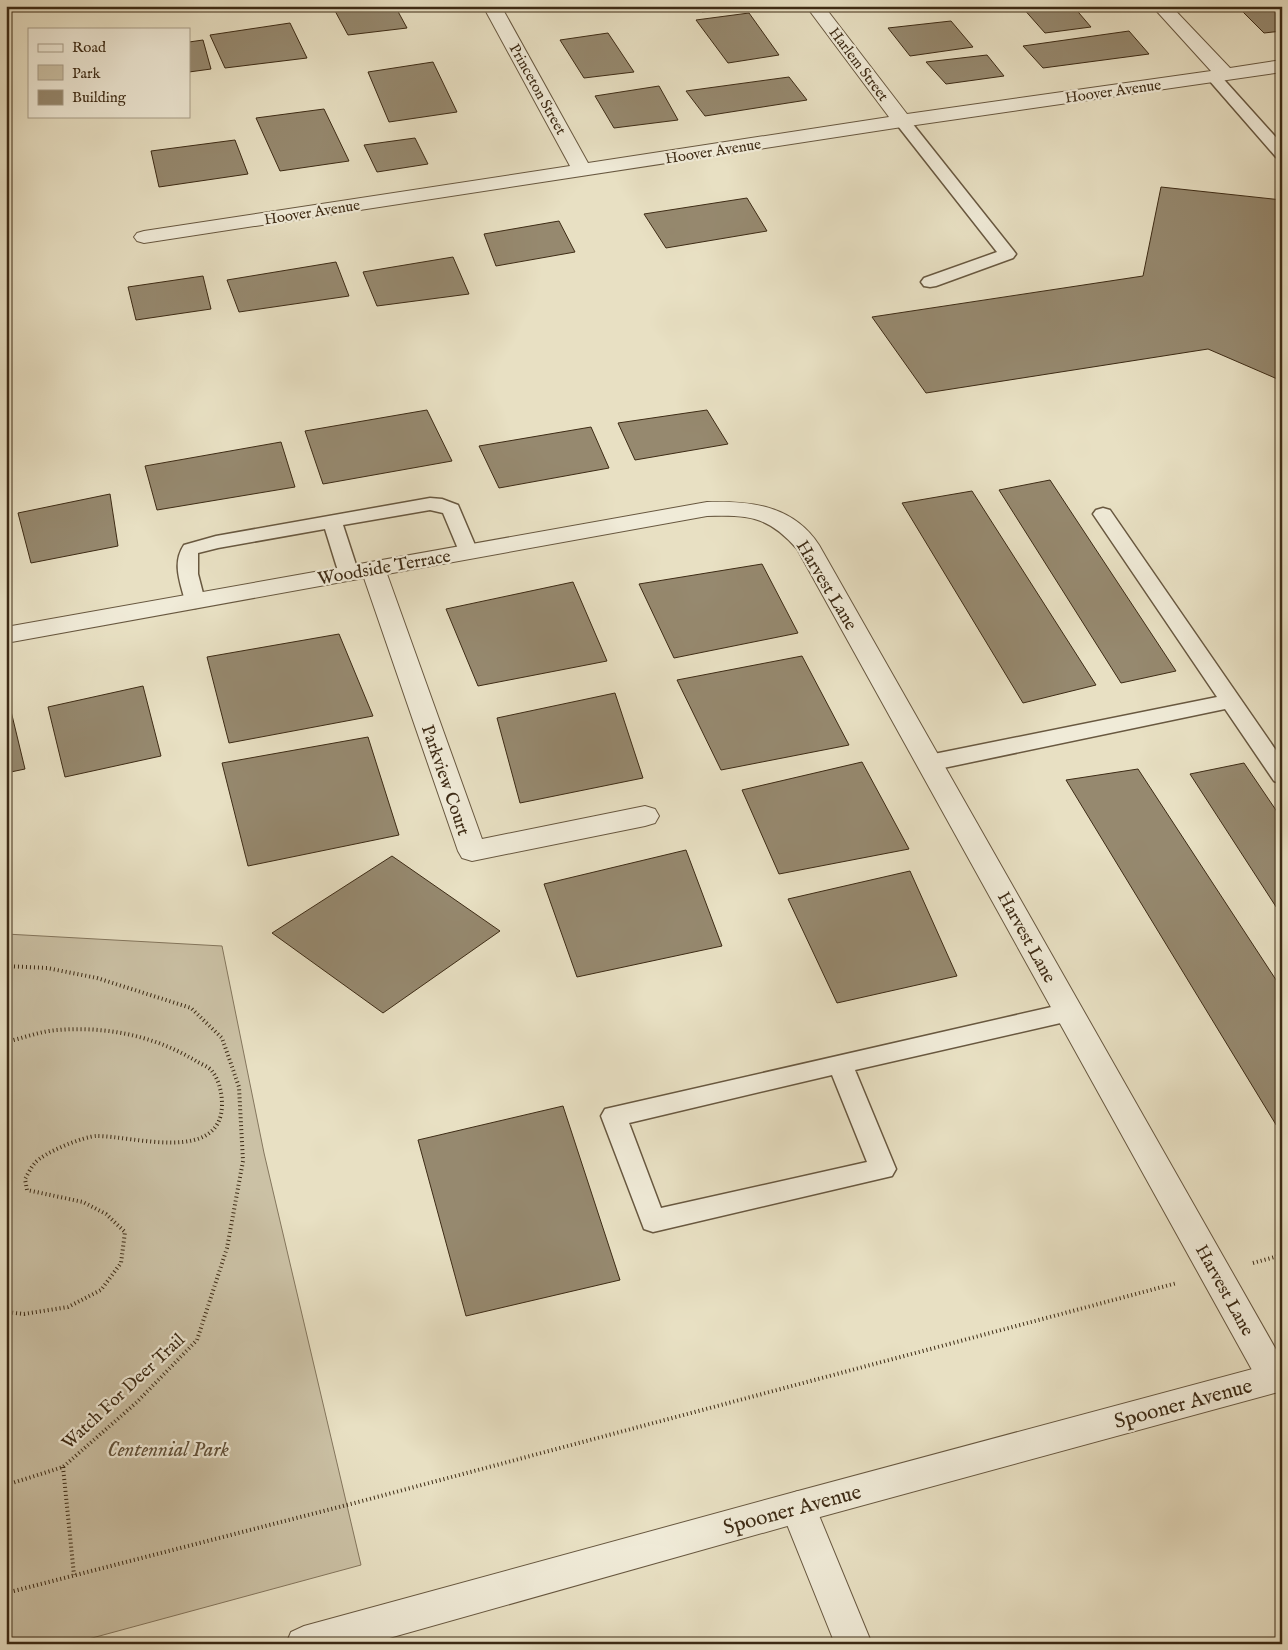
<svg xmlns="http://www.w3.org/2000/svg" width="1288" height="1650" font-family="'IM FELL English',serif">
<rect width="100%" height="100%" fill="#e8e0c3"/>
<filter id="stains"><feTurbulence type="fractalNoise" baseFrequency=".004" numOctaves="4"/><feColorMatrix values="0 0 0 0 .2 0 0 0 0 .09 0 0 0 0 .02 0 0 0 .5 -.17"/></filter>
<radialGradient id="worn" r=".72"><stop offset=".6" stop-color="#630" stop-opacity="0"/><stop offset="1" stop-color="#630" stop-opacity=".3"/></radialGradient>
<path fill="#cbc1a5" stroke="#84765d" d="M 6,934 L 222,946 L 264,1153 L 361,1565 L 70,1644 L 6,1644 Z"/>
<path fill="#96896f" stroke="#3d2b15" d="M 354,6 L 395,6 L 407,28 L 348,35 L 334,9 Z
M 697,6 L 749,6 L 702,12 Z
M 1073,6 L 1091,27 L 1045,33 L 1022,7 Z
M 1256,6 L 1282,6 L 1282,31 L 1264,33 L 1240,9 Z
M 749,13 L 779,55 L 728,63 L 696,20 Z
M 951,21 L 973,47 L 910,56 L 888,28 Z
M 290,23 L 307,58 L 225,68 L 210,35 Z
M 1129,31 L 1149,54 L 1043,68 L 1023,46 Z
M 608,33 L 634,72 L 584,78 L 560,40 Z
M 203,40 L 211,69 L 189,72 L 189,42 Z
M 987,55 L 1004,76 L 946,84 L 926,62 Z
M 433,62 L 457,112 L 389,122 L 368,72 Z
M 789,77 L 807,100 L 705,116 L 686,91 Z
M 659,86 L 678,120 L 614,128 L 595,96 Z
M 324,109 L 349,161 L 280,171 L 256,118 Z
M 415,138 L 428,164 L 377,172 L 364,145 Z
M 235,140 L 248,174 L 159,187 L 151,151 Z
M 1161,187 L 1282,200 L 1282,381 L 1208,349 L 926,393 L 872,317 L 1143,276 Z
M 747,198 L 767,231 L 666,248 L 644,214 Z
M 559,221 L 575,252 L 496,266 L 484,234 Z
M 453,257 L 469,294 L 377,306 L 363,272 Z
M 336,262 L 349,296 L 239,312 L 227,280 Z
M 203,276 L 211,309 L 136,320 L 128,287 Z
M 427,410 L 452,461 L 323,484 L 305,431 Z
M 707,410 L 728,444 L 635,460 L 618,423 Z
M 591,427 L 609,468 L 499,488 L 479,446 Z
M 281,442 L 295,487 L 157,510 L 145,466 Z
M 1050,480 L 1176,671 L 1121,683 L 999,490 Z
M 972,491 L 1096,685 L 1023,703 L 902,503 Z
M 110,494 L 118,546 L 31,563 L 18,513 Z
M 762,564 L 798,633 L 674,658 L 639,584 Z
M 573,582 L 607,661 L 478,686 L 446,609 Z
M 339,634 L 373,716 L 229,743 L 207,657 Z
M 802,656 L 849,745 L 721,770 L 677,680 Z
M 143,686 L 161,756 L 65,777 L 48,707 Z
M 615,693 L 643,778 L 520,803 L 497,718 Z
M 10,707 L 25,769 L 6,773 L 6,708 Z
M 368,737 L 399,835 L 248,866 L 222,763 Z
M 862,762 L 909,849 L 779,874 L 742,790 Z
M 1244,763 L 1282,819 L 1282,916 L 1190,774 Z
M 1138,769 L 1282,989 L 1282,1127 L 1278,1128 L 1066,780 Z
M 686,850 L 722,946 L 577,977 L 544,884 Z
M 392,856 L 500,931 L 383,1013 L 272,933 Z
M 910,871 L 957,976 L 837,1003 L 788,899 Z
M 563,1106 L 620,1280 L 466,1316 L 418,1140 Z"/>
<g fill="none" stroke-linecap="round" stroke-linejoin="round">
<defs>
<path id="service" d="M 1213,71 L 1218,73 L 1282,144 L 1282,159 L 1276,157 L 1208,79 L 1205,76 L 1208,73 Z
M 902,116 L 908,118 L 1013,250 L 1016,254 L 1013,258 L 936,286 L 930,287 L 924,286 L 921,282 L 924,278 L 997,252 L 894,121 L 896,118 Z
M 430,498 L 442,499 L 458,505 L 478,552 L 475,556 L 468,558 L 461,556 L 443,513 L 430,510 L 343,525 L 359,574 L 356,578 L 349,580 L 342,578 L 339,574 L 325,529 L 218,548 L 198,553 L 198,574 L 205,601 L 202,606 L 195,608 L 188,606 L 185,601 C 180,581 172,563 184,545 L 216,536 Z
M 1103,508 L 1110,510 L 1282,759 L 1282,784 L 1274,781 L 1225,709 L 929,771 L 921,768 L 918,763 L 921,758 L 929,755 L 1217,697 L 1093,514 L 1096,510 Z
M 1069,1003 L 1078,1005 L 1081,1012 L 1078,1019 L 855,1070 L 896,1169 L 892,1176 L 653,1232 L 644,1229 L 601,1116 L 605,1109 ZM 832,1075 L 867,1162 L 661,1208 L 629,1123 Z"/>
<path id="minor" d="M 483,6 L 501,6 L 588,163 L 889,117 L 806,6 L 824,6 L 907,114 L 1211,71 L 1152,6 L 1171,6 L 1230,68 L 1282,60 L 1282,72 L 902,127 L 144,243 L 137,241 L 134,237 L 137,233 L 144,231 L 570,166 Z
M 707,502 C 751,501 793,505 819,545 L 1282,1360 L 1282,1390 L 1274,1393 L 1262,1388 L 797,549 C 768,516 749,515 707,516 L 387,574 L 482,839 L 645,806 L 655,809 L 659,816 L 655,823 L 645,826 L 472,861 L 462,858 L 458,851 L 364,578 L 6,643 L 6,627 Z
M 798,1491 L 811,1496 L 872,1644 L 835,1644 L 780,1507 L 785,1496 Z"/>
<path id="tertiary" d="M 1282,1361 L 1282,1391 L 798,1523 L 368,1644 L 286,1644 L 291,1632 L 304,1626 L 798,1491 Z"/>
</defs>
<use href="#service" stroke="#685840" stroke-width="3"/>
<use href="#minor" stroke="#685840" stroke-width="2"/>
<use href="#tertiary" stroke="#685840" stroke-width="2"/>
<path stroke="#3d2b15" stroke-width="4" stroke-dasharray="1 3" stroke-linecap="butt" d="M 6,966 L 47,968 L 97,978 L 191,1008 L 222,1038 L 239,1087 L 243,1161 L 227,1248 L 197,1340 L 137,1402 L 63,1467 L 6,1485
M 6,1042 C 23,1038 41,1031 58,1030 C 106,1026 155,1036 196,1061 C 201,1064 209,1067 212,1071 C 219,1080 222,1093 222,1104 C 222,1164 133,1136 97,1136 C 84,1136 43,1153 35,1163 C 31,1167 28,1174 25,1179 L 27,1190 L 83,1202 L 106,1214 L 125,1232 L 121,1263 L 101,1290 L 68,1307 L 24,1314 L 6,1312
M 1253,1263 L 1282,1255
M 63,1467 L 74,1575
M 6,1593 L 347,1505 L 1177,1283"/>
<use href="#service" fill="#f0ebd8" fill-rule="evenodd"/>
<use href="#minor" fill="#f0ebd8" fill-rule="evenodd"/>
<use href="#tertiary" fill="#f0ebd8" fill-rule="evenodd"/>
</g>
<g text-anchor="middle" stroke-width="4.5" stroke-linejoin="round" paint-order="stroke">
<g font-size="15" fill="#3d2b15" stroke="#f0ebd8">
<text transform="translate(859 64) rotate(53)" y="5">Harlem Street</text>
<text transform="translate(538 89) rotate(61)" y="5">Princeton Street</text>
<text transform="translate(1113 91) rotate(-8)" y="5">Hoover Avenue</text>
<text transform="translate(713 151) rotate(-9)" y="5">Hoover Avenue</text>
<text transform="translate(312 212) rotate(-9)" y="5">Hoover Avenue</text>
</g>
<g font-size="18" fill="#3d2b15" stroke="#f0ebd8">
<text transform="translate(384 567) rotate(-10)" y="6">Woodside Terrace</text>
<text transform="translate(827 585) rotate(59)" y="6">Harvest Lane</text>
<text transform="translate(446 780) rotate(71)" y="6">Parkview Court</text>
<text transform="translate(1027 937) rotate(61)" y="6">Harvest Lane</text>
<text transform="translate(1225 1290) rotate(61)" y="6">Harvest Lane</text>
<text transform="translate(123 1391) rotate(-43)" y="6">Watch For Deer Trail</text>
</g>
<g font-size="21" fill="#3d2b15" stroke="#f0ebd8">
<text transform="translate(1183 1403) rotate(-15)" y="7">Spooner Avenue</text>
<text transform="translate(792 1509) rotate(-15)" y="7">Spooner Avenue</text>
</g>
<g font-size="21" font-style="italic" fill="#605039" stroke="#f0ebd8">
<text x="168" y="1456">Centennial Park</text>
</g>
</g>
<rect width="1288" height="1650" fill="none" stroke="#e8e0c3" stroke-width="25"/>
<rect x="8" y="8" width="1273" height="1635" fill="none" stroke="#3d2b15" stroke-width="2.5"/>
<rect x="12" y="12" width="1263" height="1625" fill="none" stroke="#3d2b15"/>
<rect x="28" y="28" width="162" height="90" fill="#f0ebd8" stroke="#a89e8a"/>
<rect x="38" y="44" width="25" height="8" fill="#f0ebd8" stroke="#a89e8a"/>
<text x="72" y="52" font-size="15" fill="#3d2b15">Road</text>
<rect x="38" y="65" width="25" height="15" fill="#cbc1a5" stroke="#a89e8a"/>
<text x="72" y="78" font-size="15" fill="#3d2b15">Park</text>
<rect x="38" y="90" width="25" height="15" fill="#96896f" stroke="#a89e8a"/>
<text x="72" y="102" font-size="15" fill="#3d2b15">Building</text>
<rect width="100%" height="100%" filter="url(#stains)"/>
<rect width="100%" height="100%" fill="url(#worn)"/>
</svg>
